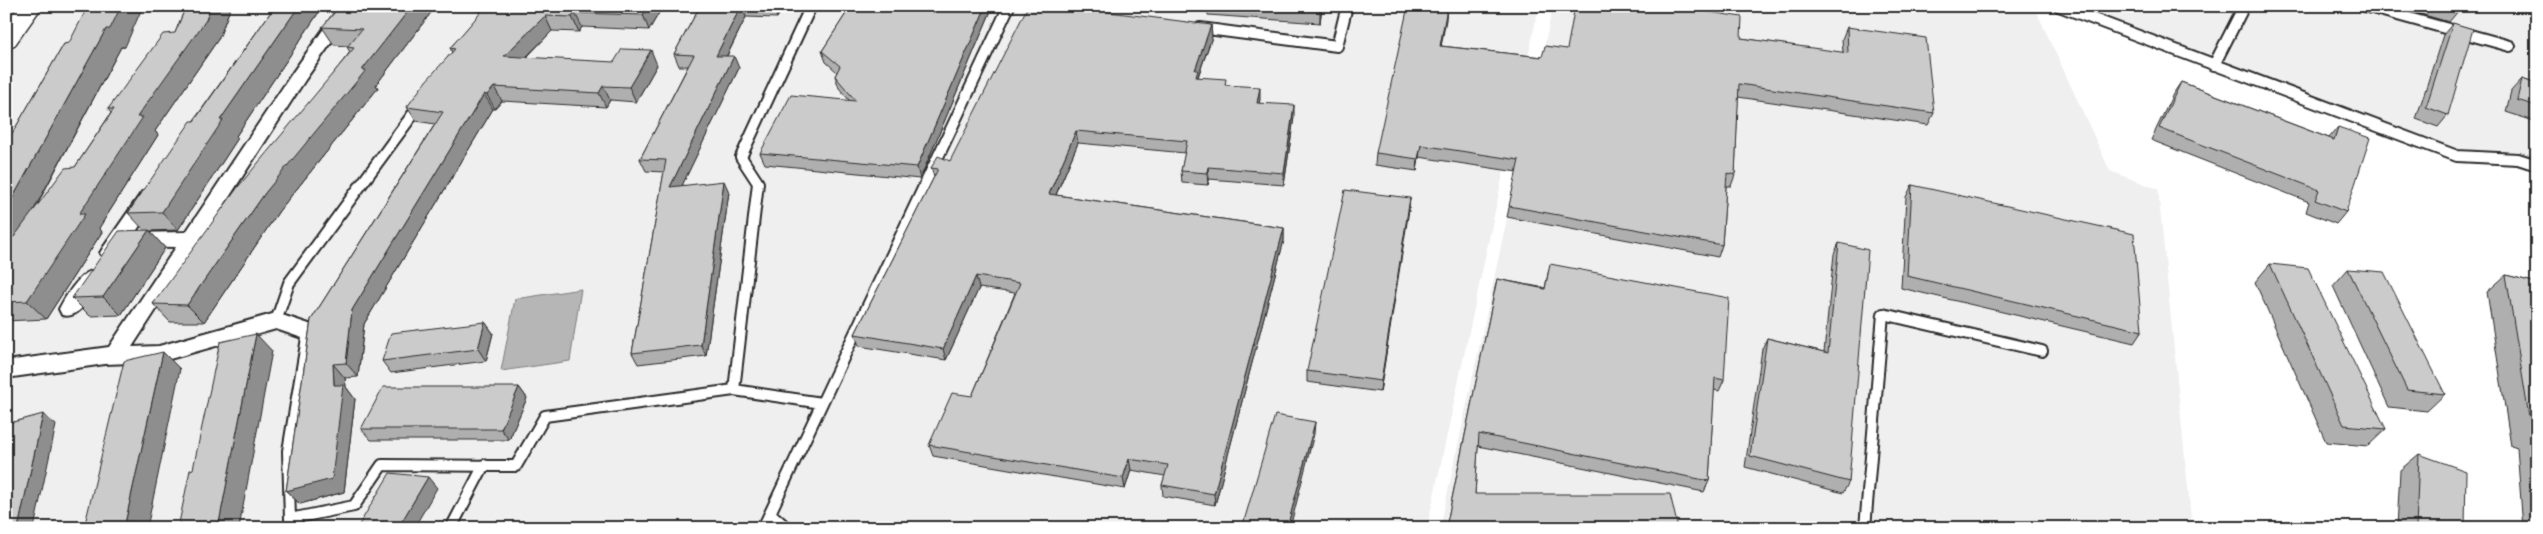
<svg xmlns="http://www.w3.org/2000/svg" width="2543" height="534" font-family="Mynerve,sans-serif">
<rect width="100%" height="100%" fill="#fff"/>
<filter id="ink" filterUnits="userSpaceOnUse"><feTurbulence type="fractalNoise" baseFrequency=".02" numOctaves="2"/><feDisplacementMap in="SourceGraphic" scale="10" xChannelSelector="R" yChannelSelector="G"/><feConvolveMatrix kernelMatrix="1 2 1 2 8 2 1 2 1" color-interpolation-filters="sRGB"/></filter>
<g filter="url(#ink)">
<path fill="#efefef" d="M 42,6 L 1539,6 L 1427,528 L 6,528 L 6,58 Z
M 1553,6 L 2034,6 L 2110,171 L 2158,189 L 2192,528 L 1440,528 Z
M 2043,6 L 2537,6 L 2537,171 L 2485,153 L 2425,150 Z"/>
<path fill="#b6b6b6" stroke="#7e7e7e" d="M 581,289 L 570,361 L 501,371 L 515,299 Z"/>
<g fill="none" stroke-linecap="round" stroke-linejoin="round">
<defs>
<path id="service" d="M 2059,6 L 2457,156 L 2518,159 L 2537,165
M 2365,6 L 2510,46
M 1200,28 L 1337,46 L 1347,6
M 2214,65 L 2244,6
M 276,321 L 289,283 L 419,106
M 308,332 L 288,451 L 290,519 L 354,506 L 382,465 L 516,466 L 545,416 L 734,390 L 758,183 L 741,157 L 811,6
M 734,390 L 822,403 L 1009,6
M 770,513 L 787,528
M 451,528 L 484,465
M 763,528 L 822,403
M 1865,528 L 1883,314 L 2042,351"/>
<path id="minor" d="M 340,6 L 357,6 L 305,80 L 132,347 L 159,346 L 276,313 L 315,326 L 318,332 L 315,338 L 308,340 L 276,329 L 159,362 L 105,364 L 6,378 L 6,361 L 109,347 L 176,247 L 126,246 C 119,255 116,262 103,258 L 100,253 L 103,248 L 142,192 L 149,190 L 156,192 L 159,197 L 135,233 L 186,232 L 293,72 Z
M 91,271 L 98,274 L 101,279 L 98,284 C 89,297 80,320 62,315 L 59,309 C 65,297 78,276 91,271 Z"/>
<path id="secondary" d="M 18,6 L 41,8 L 14,46 L 6,49 L 6,23 Z"/>
<path id="primary" d="M 18,6 L 41,6 L 37,13 L 29,15 L 21,13 Z"/>
</defs>
<use href="#service" stroke="#2b2b2b" stroke-width="14"/>
<use href="#minor" stroke="#2b2b2b" stroke-width="4"/>
<use href="#secondary" stroke="#2b2b2b" stroke-width="3"/>
<use href="#primary" stroke="#2b2b2b" stroke-width="3"/>
<use href="#service" stroke="#fff" stroke-width="10"/>
<use href="#minor" fill="#fff" fill-rule="evenodd"/>
<use href="#secondary" fill="#fff" fill-rule="evenodd"/>
<use href="#primary" fill="#fff" fill-rule="evenodd"/>
</g>
<path fill="#afafaf" stroke="#2b2b2b" d="M 186,6 L 231,6 L 219,38 L 155,131 L 158,135 L 99,228 L 102,232 L 46,319 L 6,321 L 6,144 L 64,44 L 125,47 L 121,47 L 35,209 L 75,167 L 111,113 L 108,109 L 175,33 Z
M 275,6 L 323,6 L 236,136 L 238,138 L 178,230 L 149,231 L 165,248 L 121,315 L 90,316 L 72,298 L 144,230 L 128,213 Z
M 436,6 L 376,85 L 378,88 L 279,211 L 204,322 L 170,322 L 153,304 L 350,52 L 347,47 L 348,46 L 334,45 L 322,27 Z
M 482,6 L 663,6 L 649,30 L 582,27 L 579,32 L 552,31 L 526,58 L 657,65 L 636,102 L 610,100 L 606,107 L 502,101 L 495,109 L 493,109 L 364,324 L 358,377 L 345,378 L 346,387 L 355,399 L 344,492 L 300,504 L 286,491 L 311,320 L 435,124 L 416,121 L 407,107 L 452,52 L 450,48 L 480,14 L 478,11 Z
M 700,6 L 783,6 L 777,18 L 746,17 L 727,56 L 739,68 L 682,185 L 729,192 L 706,356 L 638,364 L 632,353 L 664,172 L 646,171 L 640,159 L 688,66 L 679,66 L 674,54 Z
M 851,6 L 993,6 L 920,179 L 765,164 L 760,153 L 849,100 L 839,88 L 835,76 L 837,72 L 826,62 L 822,51 Z
M 1208,6 L 1322,6 L 1320,23 L 1208,15 Z
M 2417,6 L 2459,6 L 2459,10 L 2449,22 L 2417,13 Z
M 1447,8 L 1441,46 L 1542,57 L 1567,49 L 1741,38 L 1843,53 L 1842,39 L 1847,27 L 1934,113 L 1928,125 L 1738,97 L 1735,175 L 1731,186 L 1726,186 L 1722,245 L 1718,257 L 1507,217 L 1517,172 L 1419,157 L 1417,171 L 1375,165 L 1376,153 Z
M 2453,23 L 2448,115 L 2438,127 L 2416,119 L 2443,35 Z
M 1211,25 L 1212,37 L 1198,77 L 1226,85 L 1260,99 L 1259,103 L 1294,117 L 1284,185 L 1209,179 L 1208,185 L 1182,183 L 1181,171 L 1185,153 L 1078,143 L 1056,195 L 1284,228 L 1284,240 L 1215,505 L 1163,496 L 1162,485 L 1165,476 L 1131,470 L 1125,489 L 933,456 L 929,445 L 972,396 L 1015,293 L 979,288 L 946,360 L 859,346 L 855,334 L 934,177 L 931,168 L 950,161 Z
M 2522,79 L 2537,84 L 2537,122 L 2506,112 L 2511,91 Z
M 2181,82 L 2329,138 L 2338,127 L 2346,212 L 2336,224 L 2306,212 L 2309,202 L 2151,140 L 2173,94 Z
M 1912,185 L 2142,331 L 2134,343 L 1901,288 L 1906,197 Z
M 1410,198 L 1380,392 L 1307,382 L 1307,371 Z
M 1839,243 L 1849,482 L 1843,493 L 1745,467 L 1762,349 L 1767,338 L 1824,352 L 1834,254 Z
M 1550,264 L 1724,380 L 1719,391 L 1714,390 L 1709,481 L 1704,492 L 1478,446 L 1475,494 L 1446,528 L 1497,279 L 1545,288 Z
M 2270,264 L 2386,429 L 2368,446 L 2326,442 L 2255,282 Z
M 2348,269 L 2445,394 L 2427,411 L 2389,407 L 2333,286 Z
M 2506,275 L 2537,283 L 2537,528 L 2523,528 L 2517,448 L 2511,446 L 2487,292 Z
M 485,322 L 493,333 L 486,361 L 391,373 L 382,361 Z
M 519,387 L 527,398 L 509,440 L 371,440 L 361,429 Z
M 2419,454 L 2465,528 L 2397,528 L 2400,470 Z"/>
<path fill="#8e8e8e" stroke="#2b2b2b" d="M 121,6 L 143,6 L 125,47 L 121,47 L 15,245 L 6,236 L 6,210 L 106,29 Z
M 211,6 L 231,6 L 219,38 L 155,131 L 158,135 L 99,228 L 102,232 L 46,319 L 27,301 L 137,117 Z
M 299,6 L 323,6 L 236,136 L 238,138 L 178,230 L 162,212 L 220,120 Z
M 412,6 L 436,6 L 376,85 L 378,88 L 279,211 L 204,322 L 187,305 L 265,193 Z
M 648,6 L 663,6 L 649,30 L 643,15 Z
M 741,6 L 742,6 L 746,17 L 721,67 L 716,56 Z
M 773,6 L 783,6 L 777,18 Z
M 986,6 L 993,6 L 920,179 L 917,167 Z
M 1321,6 L 1322,6 L 1320,23 L 1320,11 Z
M 1447,8 L 1446,20 L 1439,57 L 1440,46 Z
M 575,13 L 582,27 L 579,32 L 572,17 Z
M 545,16 L 552,31 L 512,71 L 504,56 Z
M 1211,25 L 1212,37 L 1198,76 L 1198,82 L 1196,89 L 1195,70 Z
M 651,50 L 657,65 L 636,102 L 629,87 Z
M 734,56 L 739,68 L 676,198 L 670,187 Z
M 603,86 L 610,100 L 606,107 L 599,93 Z
M 494,87 L 502,101 L 495,109 L 487,95 Z
M 1260,87 L 1260,99 L 1257,115 L 1257,103 Z
M 484,94 L 493,109 L 364,324 L 358,377 L 346,363 L 352,310 Z
M 1294,105 L 1294,117 L 1284,185 L 1284,173 Z
M 1076,131 L 1078,143 L 1051,206 L 1049,194 Z
M 1421,145 L 1419,157 L 1417,171 L 1418,159 Z
M 1208,167 L 1209,179 L 1208,185 L 1207,173 Z
M 724,181 L 729,192 L 706,356 L 701,345 Z
M 1410,198 L 1409,210 L 1380,392 L 1381,381 Z
M 1284,228 L 1284,240 L 1215,505 L 1214,494 Z
M 149,230 L 165,248 L 121,315 L 103,297 Z
M 976,276 L 979,288 L 946,360 L 943,349 Z
M 485,322 L 493,333 L 486,361 L 478,349 Z
M 256,334 L 272,351 L 239,528 L 218,528 Z
M 163,352 L 180,369 L 147,528 L 124,528 Z
M 333,364 L 345,378 L 346,387 L 355,399 L 344,492 L 300,504 L 286,491 L 334,385 Z
M 519,387 L 527,398 L 509,440 L 501,429 Z
M 43,414 L 56,425 L 34,528 L 18,528 Z
M 1315,422 L 1314,434 L 1290,528 L 1287,528 Z
M 1129,459 L 1131,470 L 1125,489 L 1123,478 Z
M 428,477 L 437,488 L 414,528 L 398,528 Z"/>
<path fill="#cbcbcb" stroke="#2b2b2b" d="M 88,6 L 121,6 L 110,29 L 106,29 L 6,210 L 6,144 L 64,44 L 69,43 Z
M 186,6 L 211,6 L 206,20 L 137,117 L 143,117 L 79,214 L 85,214 L 27,301 L 6,302 L 6,233 L 14,237 L 65,168 L 75,167 L 114,109 L 108,109 L 163,34 L 175,33 Z
M 275,6 L 299,6 L 220,120 L 223,120 L 162,212 L 128,213 L 191,121 L 194,121 Z
M 340,6 L 412,6 L 362,70 L 366,70 L 265,193 L 187,305 L 153,304 L 238,187 L 354,48 L 347,47 L 362,29 L 322,27 Z
M 482,6 L 648,6 L 643,15 L 575,13 L 572,17 L 545,16 L 504,56 L 614,62 L 622,49 L 651,50 L 629,87 L 603,86 L 599,93 L 494,87 L 487,95 L 484,94 L 352,310 L 346,363 L 333,364 L 334,385 L 343,385 L 332,479 L 286,491 L 311,320 L 443,112 L 407,107 L 426,81 L 455,49 L 450,48 L 482,11 L 478,11 Z
M 700,6 L 741,6 L 716,56 L 734,56 L 670,187 L 724,181 L 701,345 L 632,353 L 666,160 L 640,159 L 694,55 L 674,54 Z
M 851,6 L 986,6 L 917,167 L 760,153 L 791,95 L 856,101 L 835,76 L 840,66 L 822,51 Z
M 1028,6 L 1062,6 L 1211,25 L 1195,70 L 1198,70 L 1196,77 L 1226,79 L 1225,85 L 1260,87 L 1257,103 L 1294,105 L 1284,173 L 1208,167 L 1207,173 L 1181,171 L 1187,141 L 1076,131 L 1049,194 L 1284,228 L 1214,494 L 1162,485 L 1168,465 L 1129,459 L 1123,478 L 929,445 L 952,393 L 972,396 L 1020,283 L 976,276 L 943,349 L 855,334 L 938,169 L 931,168 L 938,156 L 950,161 Z
M 1250,6 L 1321,6 L 1320,11 Z
M 1408,6 L 1431,6 L 1447,8 L 1440,46 L 1542,57 L 1545,46 L 1567,49 L 1575,6 L 1669,6 L 1742,17 L 1741,38 L 1848,53 L 1847,27 L 1926,38 L 1934,113 L 1739,84 L 1735,175 L 1727,173 L 1722,245 L 1509,206 L 1519,160 L 1421,145 L 1418,159 L 1376,153 Z
M 2444,6 L 2459,6 L 2459,10 Z
M 2453,23 L 2473,29 L 2448,115 L 2426,107 Z
M 2522,79 L 2537,84 L 2537,106 L 2517,100 Z
M 2181,82 L 2334,140 L 2338,127 L 2370,138 L 2346,212 L 2315,200 L 2319,190 L 2159,128 Z
M 1912,185 L 2134,234 L 2142,331 L 1907,276 Z
M 1345,190 L 1410,198 L 1381,381 L 1307,371 Z
M 149,230 L 103,297 L 72,298 L 119,231 Z
M 1839,243 L 1868,250 L 1849,482 L 1750,456 L 1767,338 L 1828,353 Z
M 1550,264 L 1729,298 L 1724,380 L 1715,378 L 1709,481 L 1479,434 L 1475,494 L 1670,494 L 1678,528 L 1446,528 L 1497,279 L 1545,289 Z
M 2270,264 L 2308,268 L 2386,429 L 2344,425 Z
M 2348,269 L 2384,272 L 2445,394 L 2407,390 Z
M 2506,275 L 2537,283 L 2537,430 L 2531,429 Z
M 485,322 L 478,349 L 382,361 L 391,333 Z
M 256,334 L 218,528 L 178,528 L 190,470 L 193,469 L 220,342 Z
M 163,352 L 124,528 L 84,528 L 124,361 Z
M 383,387 L 519,387 L 501,429 L 361,429 Z
M 43,414 L 18,528 L 6,528 L 6,424 Z
M 1275,415 L 1315,422 L 1287,528 L 1242,528 Z
M 2419,454 L 2466,471 L 2465,528 L 2416,528 Z
M 390,473 L 428,477 L 398,528 L 357,528 Z"/>
</g>
<rect width="2543" height="534" fill="none" stroke="#fff" stroke-width="25"/>
<rect x="12" y="12" width="2518" height="509" fill="none" stroke="#2b2b2b" stroke-width="2" filter="url(#ink)"/>
</svg>
